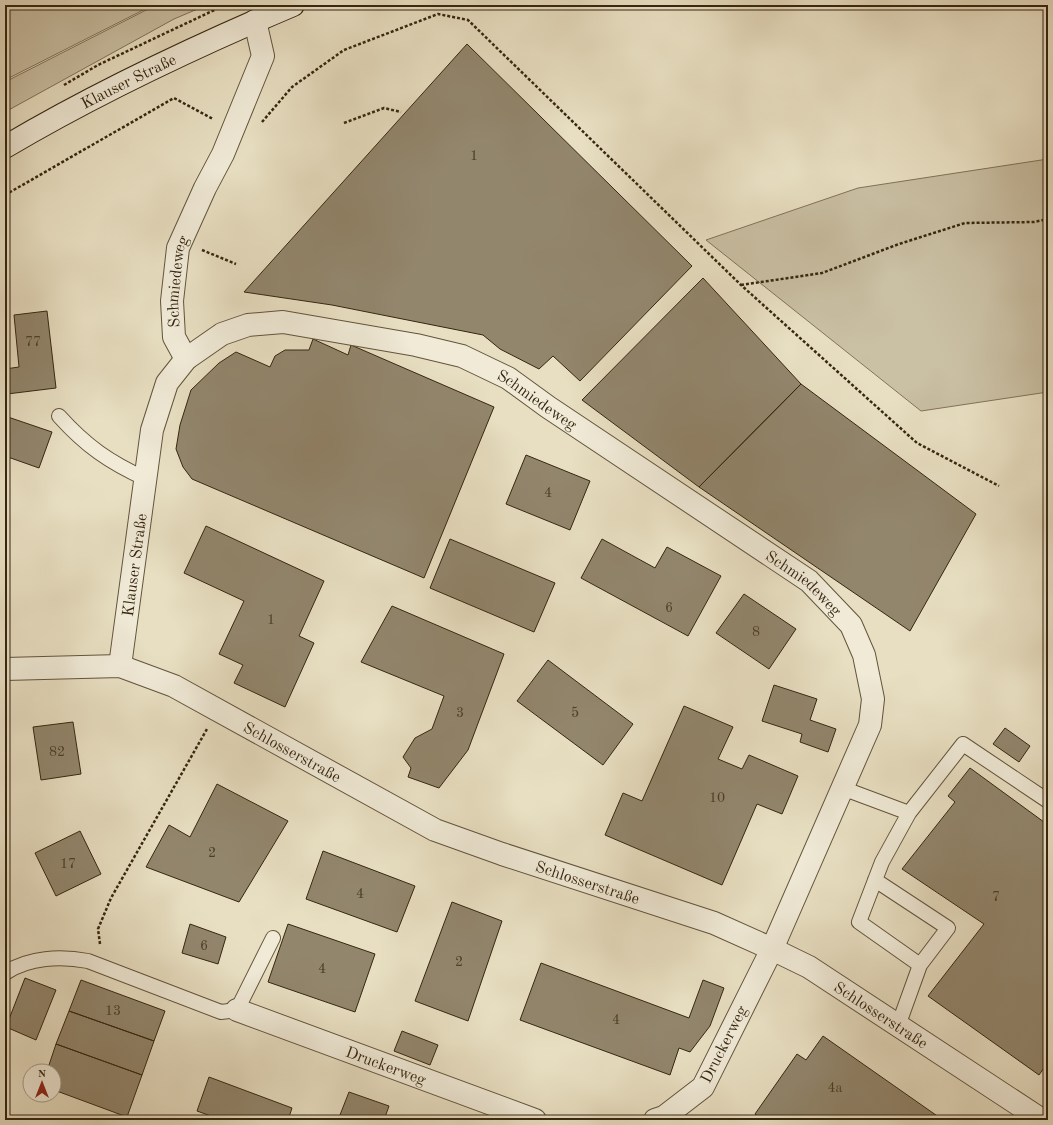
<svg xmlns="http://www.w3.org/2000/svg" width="1053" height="1125" font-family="'Old Standard TT',serif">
<rect width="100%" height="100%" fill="#e8dfc2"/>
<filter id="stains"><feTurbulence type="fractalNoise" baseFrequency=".005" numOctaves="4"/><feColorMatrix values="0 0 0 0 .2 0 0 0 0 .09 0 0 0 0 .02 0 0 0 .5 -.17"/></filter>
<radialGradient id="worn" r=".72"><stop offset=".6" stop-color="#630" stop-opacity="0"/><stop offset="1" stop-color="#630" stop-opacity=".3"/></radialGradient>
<path fill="#cac0a4" stroke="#80735a" d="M 5,5 L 153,5 L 5,80 Z
M 156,5 L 207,5 L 174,19 L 5,112 L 5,82 Z
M 1048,159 L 1048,392 L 921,411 L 706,240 L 858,188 Z"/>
<path fill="#92866d" stroke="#352610" d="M 467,44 L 692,266 L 580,381 L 553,356 L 539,369 L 500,349 L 483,335 L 332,305 L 244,292 Z
M 703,278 L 801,384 L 699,487 L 582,400 Z
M 47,311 L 56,388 L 7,394 L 5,369 L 19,367 L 14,315 Z
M 313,339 L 348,355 L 351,345 L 494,407 L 424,578 L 192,479 L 183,467 L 176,449 L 180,425 L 191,390 L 219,363 L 236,352 L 270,367 L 275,356 L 285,350 L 309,350 Z
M 801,384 L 976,514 L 910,631 L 699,487 Z
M 5,416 L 52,432 L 39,468 L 5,456 Z
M 526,455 L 590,481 L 570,530 L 506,504 Z
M 206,526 L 324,581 L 299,636 L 314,643 L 285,707 L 234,683 L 243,665 L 219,654 L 244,601 L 184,573 Z
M 450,539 L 555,583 L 534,632 L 430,588 Z
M 602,539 L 655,568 L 667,547 L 721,576 L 688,636 L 581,578 Z
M 744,594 L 796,629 L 769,669 L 716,633 Z
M 392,606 L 504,654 L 468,750 L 439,788 L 408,777 L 411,768 L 403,757 L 415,738 L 432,729 L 444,696 L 361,662 Z
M 548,660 L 633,724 L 603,765 L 517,701 Z
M 774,685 L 817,699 L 810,720 L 836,729 L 828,752 L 800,742 L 802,734 L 762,721 Z
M 684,706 L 733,727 L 718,759 L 742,769 L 749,755 L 798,776 L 782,814 L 757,804 L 722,885 L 605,835 L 623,793 L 642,801 Z
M 73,722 L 81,774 L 41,780 L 33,727 Z
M 1005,728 L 1030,746 L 1019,762 L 993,744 Z
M 970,768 L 1048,825 L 1048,1062 L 1039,1075 L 928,996 L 984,924 L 902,869 L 955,802 L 948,796 Z
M 217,784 L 288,821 L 239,902 L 146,867 L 169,825 L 190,837 Z
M 80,831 L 101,874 L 56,896 L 35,853 Z
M 323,851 L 415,886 L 397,932 L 306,899 Z
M 452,902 L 502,921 L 468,1021 L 415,1001 Z
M 190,924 L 226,937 L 218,964 L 182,953 Z
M 288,924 L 375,954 L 355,1012 L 268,982 Z
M 541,963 L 689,1018 L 703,980 L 724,988 L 710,1026 L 690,1052 L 679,1048 L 670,1075 L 520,1020 Z
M 25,978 L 56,990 L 36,1040 L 6,1027 Z
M 81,980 L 165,1011 L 154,1041 L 69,1011 Z
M 69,1011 L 154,1041 L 142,1075 L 56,1044 Z
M 402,1031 L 438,1045 L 430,1065 L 394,1051 Z
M 823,1036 L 943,1120 L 764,1120 L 755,1114 L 797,1054 L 806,1060 Z
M 56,1044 L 142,1075 L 127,1117 L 54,1090 L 54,1071 L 47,1071 Z
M 209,1077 L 292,1108 L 288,1120 L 222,1120 L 197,1111 Z
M 349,1092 L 389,1106 L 384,1120 L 338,1120 Z"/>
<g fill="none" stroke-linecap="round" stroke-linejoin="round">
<defs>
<path id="service" d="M 59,416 C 86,446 109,462 146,479
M 842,788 L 909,813 L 963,744 L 1048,801
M 875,880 L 948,928 L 920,965
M 5,973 C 29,957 61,956 88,961 L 221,1012 L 237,1010 L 273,938
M 898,1026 L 920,965 L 859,922 L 882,862 L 909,813"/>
<g id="minor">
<path id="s1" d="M 186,359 L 174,337 L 172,301 L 178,248 L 205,188 L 223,154 L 263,56 L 255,21"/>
<path id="s2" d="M 120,666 L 152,430 L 167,383 L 186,359 L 222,334 L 248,325 L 283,322 L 416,345 L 462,356 L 508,378 L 548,407 L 809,581 L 851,625 L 864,655 L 873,699 L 870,725 L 772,949 L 703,1087 L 664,1117 L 655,1120"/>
<path id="s3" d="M 5,669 L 120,666 L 174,686 L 435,830 L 502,854 L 714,923 L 772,949 L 809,967 L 1042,1120"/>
<path id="s4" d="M 237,1010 L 535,1120"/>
</g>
<g id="secondary">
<path id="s5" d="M 5,147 C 98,92 194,47 293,5"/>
</g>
</defs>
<use href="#service" stroke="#62543c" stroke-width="16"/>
<use href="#minor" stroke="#62543c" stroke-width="24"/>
<use href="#secondary" stroke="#352610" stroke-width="24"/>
<path stroke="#352610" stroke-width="2.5" stroke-dasharray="3 2" stroke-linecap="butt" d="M 64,85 L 98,65 L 225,5
M 262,122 L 292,87 L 344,50 L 438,14 L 468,20 L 741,285 L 917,443 L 999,486
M 344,123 L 384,108 L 401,112
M 5,195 L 174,98 L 213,119
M 202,250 L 236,264
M 741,285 L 822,273 L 899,244 L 965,223 L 1034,222 L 1048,219
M 100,944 L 98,929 L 111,898 L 207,729"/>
<use href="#service" stroke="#f0ead7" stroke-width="14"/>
<use href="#minor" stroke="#f0ead7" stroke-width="22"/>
<use href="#secondary" stroke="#f0ead7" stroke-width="22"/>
</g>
<g text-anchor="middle" stroke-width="4" stroke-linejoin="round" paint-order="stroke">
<g font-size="14" fill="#4c3e27">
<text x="474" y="160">1</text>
<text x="33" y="346">77</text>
<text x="548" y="497">4</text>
<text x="669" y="612">6</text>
<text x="271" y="624">1</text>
<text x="756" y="636">8</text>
<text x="460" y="717">3</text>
<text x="575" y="717">5</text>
<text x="57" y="756">82</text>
<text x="717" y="802">10</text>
<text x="212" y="857">2</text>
<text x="68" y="868">17</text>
<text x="360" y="898">4</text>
<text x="996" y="901">7</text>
<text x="204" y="950">6</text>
<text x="459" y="966">2</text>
<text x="322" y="973">4</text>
<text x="113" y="1015">13</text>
<text x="616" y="1024">4</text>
<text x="835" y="1092">4a</text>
</g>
<g font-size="16" fill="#352610" stroke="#f0ead7">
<text dy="6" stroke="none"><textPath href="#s5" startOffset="140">Klauser Straße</textPath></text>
<text dy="6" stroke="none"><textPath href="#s1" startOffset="81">Schmiedeweg</textPath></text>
<text dy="6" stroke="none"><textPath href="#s2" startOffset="694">Schmiedeweg</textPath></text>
<text dy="6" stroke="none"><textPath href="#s2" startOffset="102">Klauser Straße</textPath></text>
<text dy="6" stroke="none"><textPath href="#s2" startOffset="1018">Schmiedeweg</textPath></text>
<text dy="6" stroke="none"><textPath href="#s3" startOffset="308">Schlosserstraße</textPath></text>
<text dy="6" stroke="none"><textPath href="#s3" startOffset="632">Schlosserstraße</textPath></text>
<text dy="6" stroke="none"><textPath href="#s3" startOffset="956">Schlosserstraße</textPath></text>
<text transform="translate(723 1044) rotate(-63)" y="6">Druckerweg</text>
<text dy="6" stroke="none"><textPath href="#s4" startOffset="159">Druckerweg</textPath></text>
</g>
</g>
<rect width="1053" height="1125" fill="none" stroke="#e8dfc2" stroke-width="20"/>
<rect x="6" y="6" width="1041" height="1113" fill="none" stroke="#352610" stroke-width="2"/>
<rect x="10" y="10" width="1033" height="1105" fill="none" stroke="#352610"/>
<g transform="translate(42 1083)"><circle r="19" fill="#f0ead7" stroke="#a59c87"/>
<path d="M0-3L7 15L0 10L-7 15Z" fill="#8f2418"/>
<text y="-6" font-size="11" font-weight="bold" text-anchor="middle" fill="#352610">N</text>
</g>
<rect width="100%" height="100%" filter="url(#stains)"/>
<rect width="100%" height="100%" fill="url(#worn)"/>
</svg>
